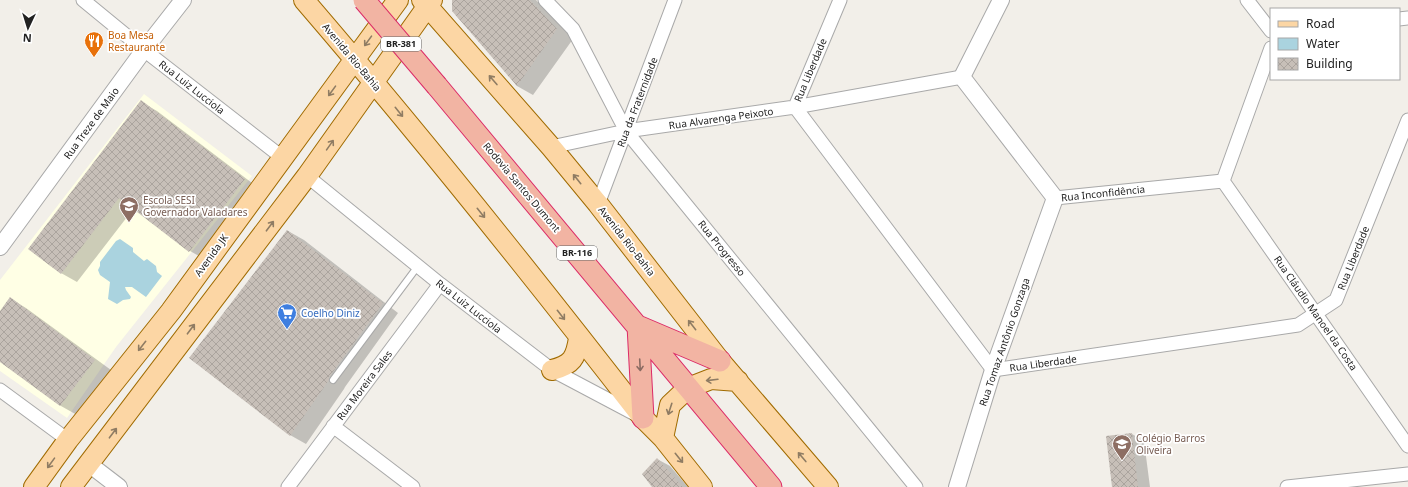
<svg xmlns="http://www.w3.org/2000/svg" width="1408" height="487" font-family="'Noto Sans',sans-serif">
<defs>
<pattern id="building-cross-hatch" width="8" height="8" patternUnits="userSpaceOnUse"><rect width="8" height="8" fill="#c7bfb8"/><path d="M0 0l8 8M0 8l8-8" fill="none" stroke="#aba49e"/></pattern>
</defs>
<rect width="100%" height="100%" fill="#f2efe9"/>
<path fill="#ffffe5" d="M 144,94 L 252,176 L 116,347 L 67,418 L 0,371 L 0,280 Z"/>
<path fill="#aad3df" d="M 120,239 L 133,248 L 133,252 L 144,261 L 147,259 L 156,266 L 157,272 L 162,276 L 146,297 L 132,287 L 125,287 L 126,290 L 131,297 L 130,299 L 123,300 L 117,304 L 108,299 L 110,282 L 100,275 L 98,270 L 100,266 L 100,262 L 116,241 Z"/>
<path fill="#0003" d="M 453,0 L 536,0 L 573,39 L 533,95 L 517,86 Z
M 141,102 L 157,111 L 260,189 L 206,260 L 190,251 L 134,208 L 77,282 L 61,273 Z
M 288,231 L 304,240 L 398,313 L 345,387 L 344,389 L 306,444 L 290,435 Z
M 11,299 L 26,308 L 111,370 L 77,415 L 61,406 L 0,361 L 0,313 Z
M 1132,434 L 1144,441 L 1150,487 L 1113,487 Z
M 657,459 L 670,466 L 688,487 L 654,487 Z"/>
<path fill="url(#building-cross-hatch)" d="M 452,0 L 530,0 L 557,29 L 517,86 L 452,11 Z
M 141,100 L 245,179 L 189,252 L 119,198 L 61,274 L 28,249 Z
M 287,230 L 383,303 L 329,377 L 329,380 L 290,436 L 189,358 Z
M 10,297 L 95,360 L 60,406 L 0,362 L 0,311 Z
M 1132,433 L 1138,487 L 1112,487 L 1106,436 Z
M 657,458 L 683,487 L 652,487 L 642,474 Z"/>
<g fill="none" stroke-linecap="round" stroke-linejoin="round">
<defs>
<path id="service" d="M 333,380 L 418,266"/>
<path id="minor" d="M 83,0 L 144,50 L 283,158
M 545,0 L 573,29 L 626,131 L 916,487
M 840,0 L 795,107 L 993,370 L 1298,325 L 1336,300 L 1408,120
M 1247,0 L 1271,31
M 1399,19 L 1408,18
M 551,147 L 626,131 L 795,107 L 962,77
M 307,176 L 440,284 L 552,370 L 637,415
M 1223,181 L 1408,446
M 1055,198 L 1223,181 L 1271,48
M 598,204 L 675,0
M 0,390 L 68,440
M 333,426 L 413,487
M 288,487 L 440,284
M 1287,487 L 1408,474"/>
<path id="tertiary" d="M 0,247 L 144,50 L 183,0
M 89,464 L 119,487
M 957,487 L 993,370 L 1055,198 L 962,77 L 1001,0"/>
<path id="primary" d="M 304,0 C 421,136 533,276 643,418 L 663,438 L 702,487
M 422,0 L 551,147 L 598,204 L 720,361 L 828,487
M 552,370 C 572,365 576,358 579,338
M 663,438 L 670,405 L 688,388 L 711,379 L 738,381
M 34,487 L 68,440 L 171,311 L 398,0
M 71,487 L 307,176 L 432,0"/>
<path id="trunk" d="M 437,86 L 771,487
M 638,326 L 643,418
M 640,327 L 720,361"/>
</defs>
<use href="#service" stroke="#a9a9a9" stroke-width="8"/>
<use href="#minor" stroke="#a9a9a9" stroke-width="15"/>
<use href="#tertiary" stroke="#a9a9a9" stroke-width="18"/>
<use href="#primary" stroke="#a06b00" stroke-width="22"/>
<use href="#trunk" stroke="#dc2a67" stroke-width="23"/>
<use href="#service" stroke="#fff" stroke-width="6"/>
<use href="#minor" stroke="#fff" stroke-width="13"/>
<use href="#tertiary" stroke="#fff" stroke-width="16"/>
<use href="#primary" stroke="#fcd6a4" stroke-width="20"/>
<use href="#trunk" stroke="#f2b4a3" stroke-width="21"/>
<defs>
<path id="trunk-bridge" d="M 364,0 L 437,86"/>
</defs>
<use href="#trunk-bridge" stroke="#dc2a67" stroke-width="23" stroke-linecap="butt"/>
<use href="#trunk-bridge" stroke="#f2b4a3" stroke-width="21"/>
</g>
<defs><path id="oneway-shaft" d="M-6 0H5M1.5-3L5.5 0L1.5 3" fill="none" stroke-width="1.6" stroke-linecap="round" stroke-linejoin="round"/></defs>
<g stroke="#8f7c63">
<use href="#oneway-shaft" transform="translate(368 41) rotate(126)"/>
<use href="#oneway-shaft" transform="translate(493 80) rotate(-131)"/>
<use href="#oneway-shaft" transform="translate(332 91) rotate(126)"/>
<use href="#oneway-shaft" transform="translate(399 112) rotate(51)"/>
<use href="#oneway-shaft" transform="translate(330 145) rotate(-55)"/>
<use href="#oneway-shaft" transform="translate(577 179) rotate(-129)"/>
<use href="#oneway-shaft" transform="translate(481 213) rotate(51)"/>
<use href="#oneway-shaft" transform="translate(270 226) rotate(-53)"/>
<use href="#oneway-shaft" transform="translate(561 315) rotate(52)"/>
<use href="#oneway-shaft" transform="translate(692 325) rotate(-128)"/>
<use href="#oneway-shaft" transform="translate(191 329) rotate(-53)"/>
<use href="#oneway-shaft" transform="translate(142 346) rotate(128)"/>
<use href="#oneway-shaft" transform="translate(712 380) rotate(173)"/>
<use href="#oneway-shaft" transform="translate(670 409) rotate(108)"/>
<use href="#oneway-shaft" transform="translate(113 433) rotate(-53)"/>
<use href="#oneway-shaft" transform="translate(802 457) rotate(-130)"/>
<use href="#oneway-shaft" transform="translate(679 458) rotate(51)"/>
<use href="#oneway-shaft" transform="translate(51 463) rotate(126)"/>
</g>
<use stroke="#8a6b62" href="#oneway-shaft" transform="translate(640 365) rotate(87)"/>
<defs>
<symbol id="restaurant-pin" viewBox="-11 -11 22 30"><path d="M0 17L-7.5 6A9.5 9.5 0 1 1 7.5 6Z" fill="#e8710a" stroke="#fff"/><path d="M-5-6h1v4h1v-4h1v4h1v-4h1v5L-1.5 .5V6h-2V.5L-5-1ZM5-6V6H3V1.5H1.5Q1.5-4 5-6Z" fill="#fff"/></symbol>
<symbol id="school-pin" viewBox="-11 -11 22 30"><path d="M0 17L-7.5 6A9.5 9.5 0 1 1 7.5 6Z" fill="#8d6e63" stroke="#fff"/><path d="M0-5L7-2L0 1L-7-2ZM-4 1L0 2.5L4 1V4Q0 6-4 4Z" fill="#fff"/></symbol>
<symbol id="supermarket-pin" viewBox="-11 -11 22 30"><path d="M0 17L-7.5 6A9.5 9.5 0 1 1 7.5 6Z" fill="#3f7fe0" stroke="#fff"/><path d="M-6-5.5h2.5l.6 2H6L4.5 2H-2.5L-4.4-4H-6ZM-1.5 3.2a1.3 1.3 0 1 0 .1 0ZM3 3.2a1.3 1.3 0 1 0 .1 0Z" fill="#fff"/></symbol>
</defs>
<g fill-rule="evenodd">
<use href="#restaurant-pin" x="83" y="30" width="22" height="30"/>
<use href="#school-pin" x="118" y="195" width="22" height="30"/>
<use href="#supermarket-pin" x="276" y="302" width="22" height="30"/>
<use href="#school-pin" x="1111" y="433" width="22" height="30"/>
</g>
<g text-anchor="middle" stroke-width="3.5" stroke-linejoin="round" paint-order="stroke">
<g fill="#fff" stroke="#646464" stroke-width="1">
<rect x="381" y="37" width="40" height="14" rx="3"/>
<rect x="557" y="246" width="40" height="14" rx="3"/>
</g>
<g font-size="9" font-weight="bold" fill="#222">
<text x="401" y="47">BR-381</text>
<text x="577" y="256">BR-116</text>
</g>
<g font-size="10" fill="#c56008" stroke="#fff" text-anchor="start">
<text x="108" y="39">Boa Mesa<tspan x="108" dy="12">Restaurante</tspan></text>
</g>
<g font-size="10" fill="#222" stroke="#fff">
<text transform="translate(352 57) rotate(50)" y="4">Avenida Rio-Bahia</text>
<text transform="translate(810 70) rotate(-67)" y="4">Rua Liberdade</text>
<text transform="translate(192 87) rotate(38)" y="4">Rua Luiz Lucciola</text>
<text transform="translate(637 102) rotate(-69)" y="4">Rua da Fraternidade</text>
<text transform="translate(721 118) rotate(-8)" y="4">Rua Alvarenga Peixoto</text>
<text transform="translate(91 123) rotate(-54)" y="4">Rua Treze de Maio</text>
<text transform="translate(522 187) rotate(50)" y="4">Rodovia Santos Dumont</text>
<text transform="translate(1103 193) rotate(-6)" y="4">Rua Inconfidência</text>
<text transform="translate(627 241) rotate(52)" y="4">Avenida Rio-Bahia</text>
<text transform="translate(722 248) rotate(51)" y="4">Rua Progresso</text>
<text transform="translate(211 255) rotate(-54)" y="4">Avenida JK</text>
<text transform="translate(1353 258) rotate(-68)" y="4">Rua Liberdade</text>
<text transform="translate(469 306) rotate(38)" y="4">Rua Luiz Lucciola</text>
<text transform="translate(1316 313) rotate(55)" y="4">Rua Cláudio Manoel da Costa</text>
<text transform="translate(1004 342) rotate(-71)" y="4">Rua Tomaz Antônio Gonzaga</text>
<text transform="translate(1043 363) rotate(-8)" y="4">Rua Liberdade</text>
<text transform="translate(364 385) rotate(-53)" y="4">Rua Moreira Sales</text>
</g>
<g font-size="10" fill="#785e54" stroke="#fff" text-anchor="start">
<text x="143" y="204">Escola SESI<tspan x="143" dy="12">Governador Valadares</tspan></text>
<text x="1136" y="442">Colégio Barros<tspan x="1136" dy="12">Oliveira</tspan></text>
</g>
<g font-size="10" fill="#366cbe" stroke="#fff" text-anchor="start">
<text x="301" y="317">Coelho Diniz</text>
</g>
</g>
<rect x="1270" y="8" width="130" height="72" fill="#ffffff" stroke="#a7a7a7"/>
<rect x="1278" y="21" width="20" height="6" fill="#fcd6a4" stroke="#a7a7a7"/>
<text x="1306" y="28" font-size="12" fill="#222222">Road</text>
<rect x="1278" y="38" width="20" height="12" fill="#aad3df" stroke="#a7a7a7"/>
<text x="1306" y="48" font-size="12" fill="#222222">Water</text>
<rect x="1278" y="58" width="20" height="12" fill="url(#building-cross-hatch)" stroke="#a7a7a7"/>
<text x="1306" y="68" font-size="12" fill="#222222">Building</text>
<g transform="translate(28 28) rotate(184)" stroke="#ffffff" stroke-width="3" paint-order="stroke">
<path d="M0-3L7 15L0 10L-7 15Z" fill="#222222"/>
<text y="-6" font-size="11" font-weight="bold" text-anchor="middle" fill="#222222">N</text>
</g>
</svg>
